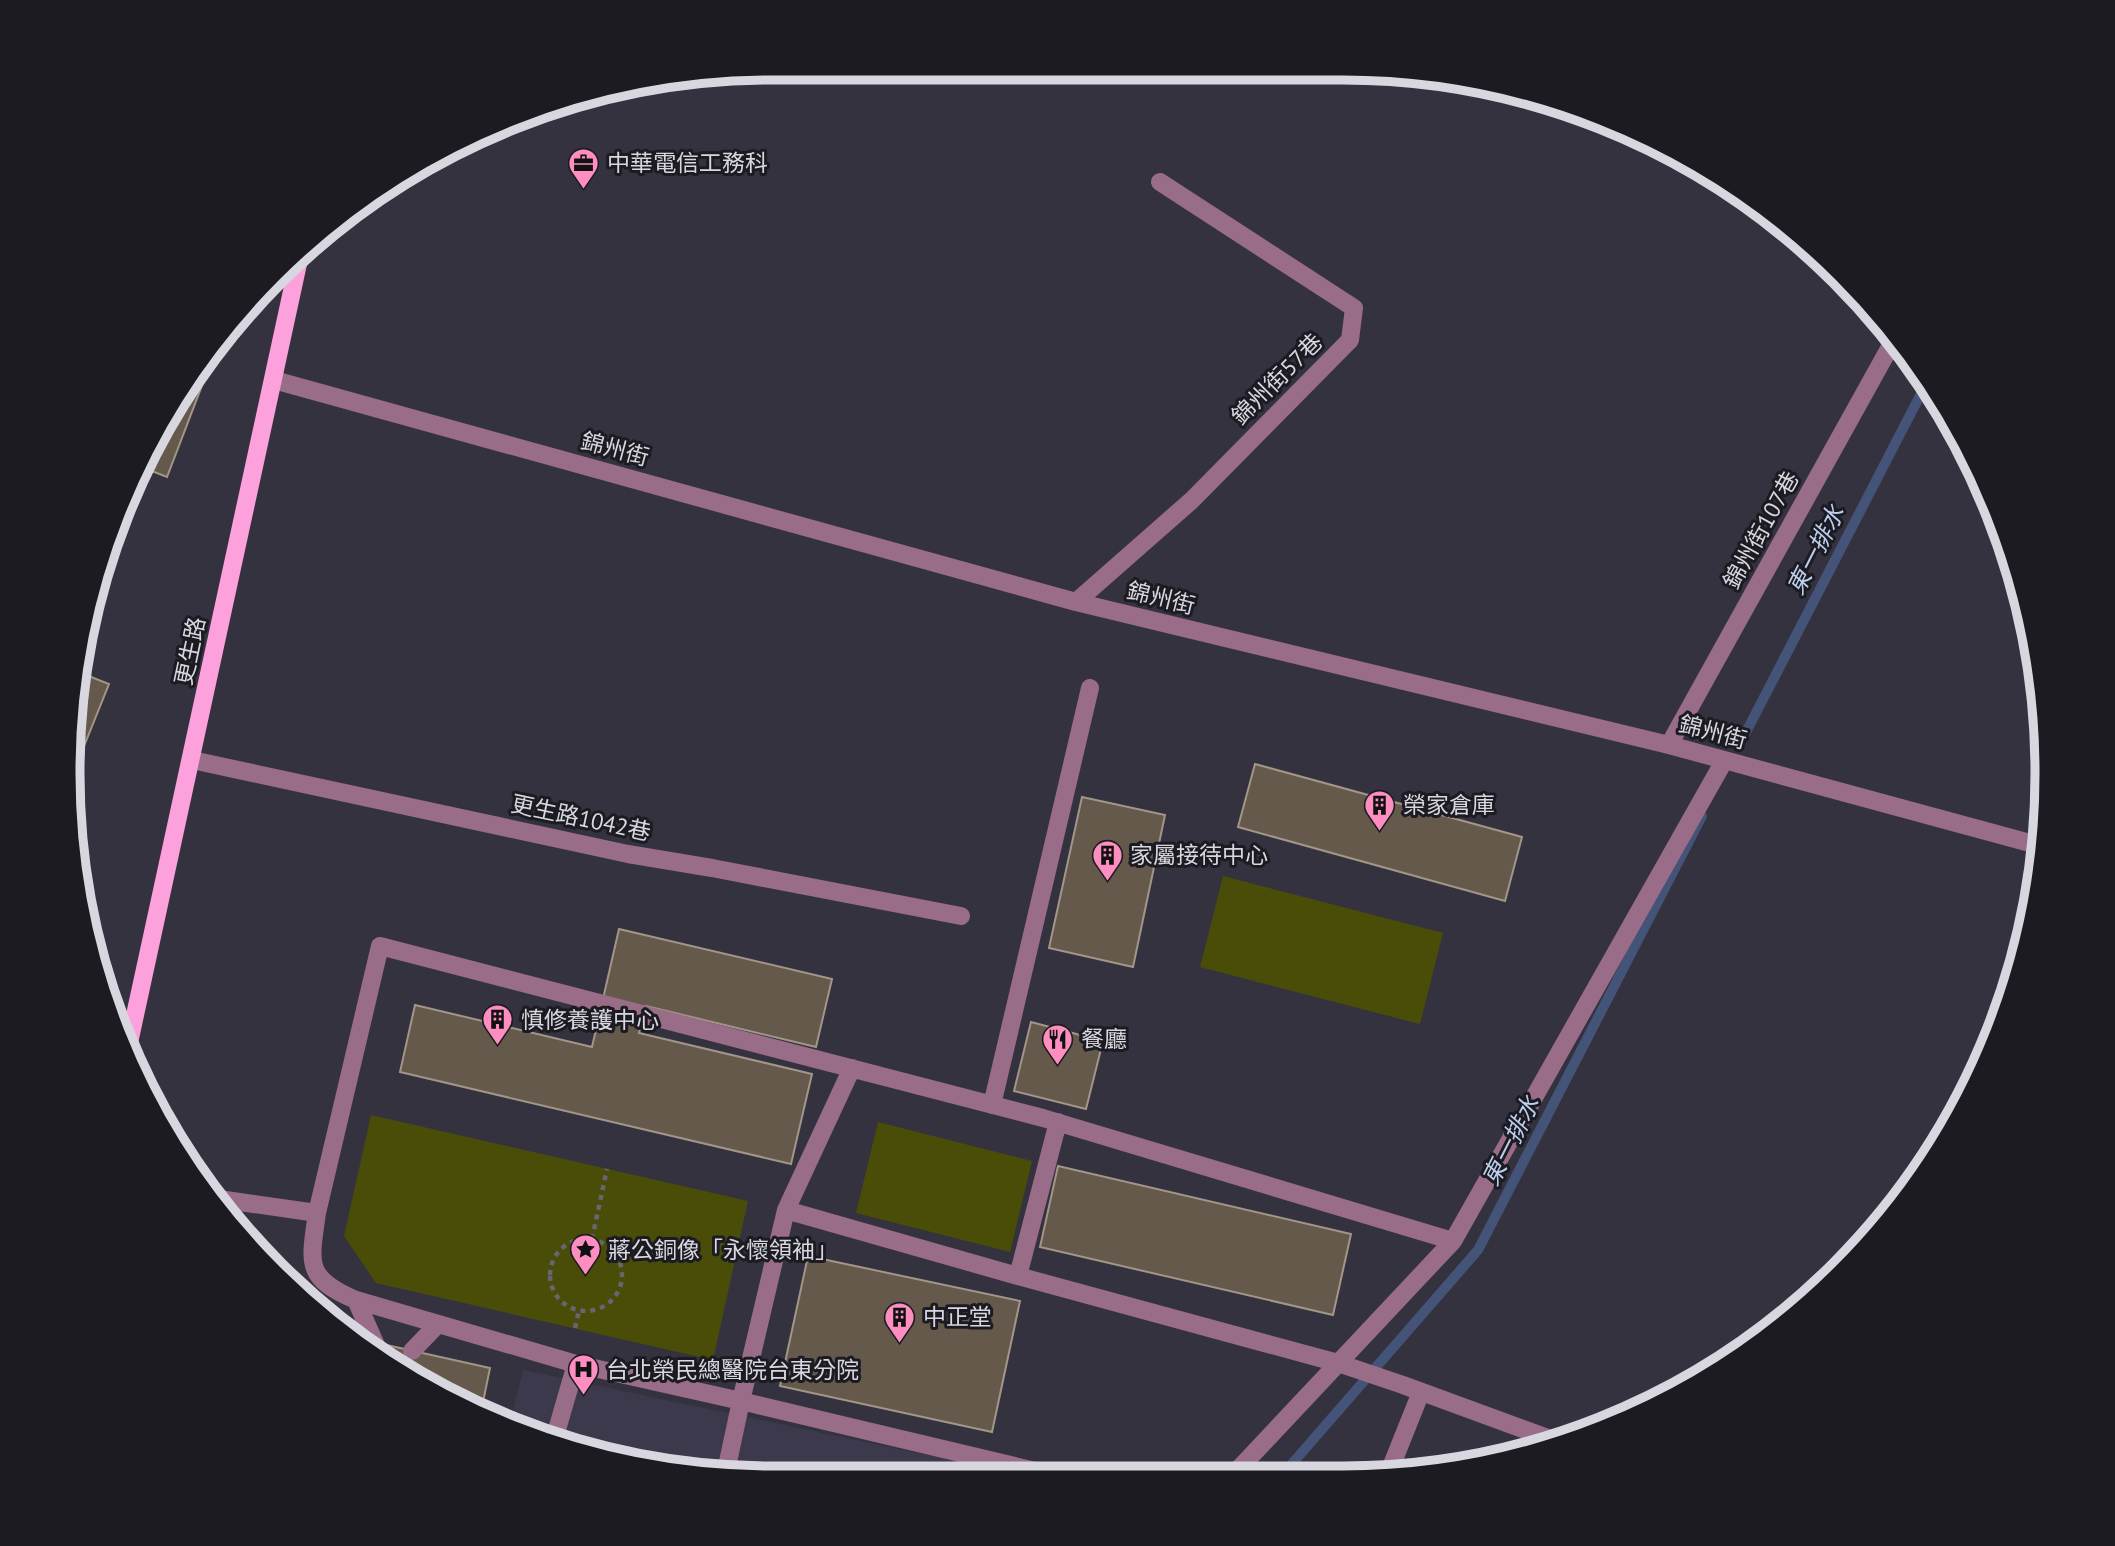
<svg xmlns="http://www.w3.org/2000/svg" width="2115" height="1546" font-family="'PT Sans','Noto Sans TC',sans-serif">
<rect width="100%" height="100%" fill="#353240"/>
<path fill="#3d394d" d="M 523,1370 L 1018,1474 L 727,1476 L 590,1454 L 510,1423 Z"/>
<path fill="#4a4d08" d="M 1223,876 L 1443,933 L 1420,1024 L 1200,967 Z
M 371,1115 L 748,1201 L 713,1360 L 376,1283 L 344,1236 Z
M 878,1122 L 1032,1161 L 1010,1252 L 856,1213 Z"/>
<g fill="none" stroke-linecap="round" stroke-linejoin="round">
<path stroke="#445478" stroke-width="10" d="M 1744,736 L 1926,384
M 1284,1473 L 1478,1250 L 1702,816"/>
</g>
<path fill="#65594c" stroke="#a29688" stroke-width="2" d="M 200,373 L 206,375 L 167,477 L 139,466 Z
M 76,671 L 109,684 L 74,771 L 74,681 Z
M 1255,764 L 1522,837 L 1505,901 L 1238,827 Z
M 1082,797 L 1165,815 L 1133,967 L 1049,948 Z
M 619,929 L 832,979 L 816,1047 L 646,1006 L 639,1033 L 812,1074 L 791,1164 L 400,1072 L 415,1005 L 592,1047 Z
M 1031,1022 L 1103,1041 L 1086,1109 L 1014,1091 Z
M 1058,1166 L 1351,1234 L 1333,1315 L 1040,1247 Z
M 808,1256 L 1020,1301 L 992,1432 L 780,1386 Z
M 364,1340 L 490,1368 L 481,1412 L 461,1405 Z
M 1491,1450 L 1504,1453 L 1490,1457 Z"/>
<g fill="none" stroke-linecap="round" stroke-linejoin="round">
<path stroke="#676571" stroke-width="4.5" stroke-dasharray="5 5" stroke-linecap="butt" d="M550 1275a36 36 0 1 1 72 0a36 36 0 1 1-72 0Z
M 592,1239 L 607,1169
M 575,1328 L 579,1311"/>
<path stroke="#996c88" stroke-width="18" d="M 274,380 L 1076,602 L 1669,745 L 2041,846
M 1076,602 L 1192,500 L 1350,340 L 1354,308 L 1160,182
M 1669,745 L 1895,338
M 192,760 L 628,854 L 712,868 L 961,916
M 992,1105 L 1090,688
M 212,1198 L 317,1213 C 310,1263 304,1278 356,1300 L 576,1364 L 741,1401 L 1048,1474
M 786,1210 L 852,1068
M 317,1213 L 380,946 L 1043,1118 L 1453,1241 L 1235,1473
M 1453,1241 L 1724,761
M 1018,1276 L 1058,1122
M 356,1300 L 375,1343
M 412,1351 L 438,1324
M 554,1440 L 576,1364
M 1389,1472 L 1421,1392
M 725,1476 L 741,1401 L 786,1210 L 1018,1276 L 1338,1363 L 1403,1385 L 1553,1440"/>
<path stroke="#fda1dc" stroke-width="18" d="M 127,1052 L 299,259"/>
</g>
<defs>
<symbol id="office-pin" viewBox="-11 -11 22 30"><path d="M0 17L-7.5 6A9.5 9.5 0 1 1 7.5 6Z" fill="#fd8ebf" stroke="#1c1b21"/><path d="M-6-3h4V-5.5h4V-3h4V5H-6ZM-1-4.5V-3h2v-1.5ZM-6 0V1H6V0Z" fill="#111"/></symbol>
<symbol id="building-pin" viewBox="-11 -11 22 30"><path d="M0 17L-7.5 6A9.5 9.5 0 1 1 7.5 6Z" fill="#fd8ebf" stroke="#1c1b21"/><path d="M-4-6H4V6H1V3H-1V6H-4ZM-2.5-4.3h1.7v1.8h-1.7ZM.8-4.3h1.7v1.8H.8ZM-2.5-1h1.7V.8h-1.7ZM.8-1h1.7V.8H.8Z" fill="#111"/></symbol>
<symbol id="restaurant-pin" viewBox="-11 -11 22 30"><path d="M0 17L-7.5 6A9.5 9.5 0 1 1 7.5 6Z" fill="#fd8ebf" stroke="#1c1b21"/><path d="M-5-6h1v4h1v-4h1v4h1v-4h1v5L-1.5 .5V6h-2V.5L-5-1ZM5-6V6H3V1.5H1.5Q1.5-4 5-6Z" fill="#111"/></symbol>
<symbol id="sight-pin" viewBox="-11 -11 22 30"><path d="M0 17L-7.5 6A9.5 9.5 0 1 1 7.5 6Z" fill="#fd8ebf" stroke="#1c1b21"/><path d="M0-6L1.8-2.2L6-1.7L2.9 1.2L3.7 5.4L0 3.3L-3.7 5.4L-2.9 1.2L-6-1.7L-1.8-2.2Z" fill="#111"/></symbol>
<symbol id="hospital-pin" viewBox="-11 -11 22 30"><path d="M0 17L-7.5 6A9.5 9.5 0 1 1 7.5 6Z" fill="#fd8ebf" stroke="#1c1b21"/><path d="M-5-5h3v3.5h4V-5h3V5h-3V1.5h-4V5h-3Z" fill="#111"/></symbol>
</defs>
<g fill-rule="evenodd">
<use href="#office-pin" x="566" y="146" width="35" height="47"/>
<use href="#building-pin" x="1362" y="788" width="35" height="47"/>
<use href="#building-pin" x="1090" y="838" width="35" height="47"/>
<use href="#building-pin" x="480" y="1002" width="35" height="47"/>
<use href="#restaurant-pin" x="1040" y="1022" width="35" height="47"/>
<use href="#sight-pin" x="568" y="1232" width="35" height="47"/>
<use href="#building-pin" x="882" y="1300" width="35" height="47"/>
<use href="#hospital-pin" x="566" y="1352" width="35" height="47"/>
</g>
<g text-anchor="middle" stroke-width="6" stroke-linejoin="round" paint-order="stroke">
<g font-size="23" fill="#d8d7e0" stroke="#1c1b21" text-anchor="start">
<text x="607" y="171">中華電信工務科</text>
<text x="1403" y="813">榮家倉庫</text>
<text x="1130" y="863">家屬接待中心</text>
<text x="521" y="1028">慎修養護中心</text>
<text x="1081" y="1047">餐廳</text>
<text x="608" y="1258">蔣公銅像「永懷領袖」</text>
<text x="923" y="1325">中正堂</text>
<text x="606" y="1378">台北榮民總醫院台東分院</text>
</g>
<g font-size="23" fill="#d8d7e0" stroke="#1c1b21">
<text transform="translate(1277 379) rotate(-45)" y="8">錦州街57巷</text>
<text transform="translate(615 449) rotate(15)" y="8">錦州街</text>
<text transform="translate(1761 530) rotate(-61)" y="8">錦州街107巷</text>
<text transform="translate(1161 598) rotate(14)" y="8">錦州街</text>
<text transform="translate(190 651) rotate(-78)" y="8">更生路</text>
<text transform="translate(1713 732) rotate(15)" y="8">錦州街</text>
<text transform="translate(581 818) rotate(12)" y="8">更生路1042巷</text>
</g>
<g font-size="24" font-style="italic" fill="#bdcff0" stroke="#1c1b21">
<text transform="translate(1816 550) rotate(-63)" y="8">東一排水</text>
<text transform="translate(1511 1141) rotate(-63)" y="8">東一排水</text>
</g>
</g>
<path d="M0 0H2115V1546H0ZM772 80H1343A692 692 0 0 1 2035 772V774A692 692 0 0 1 1343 1466H772A692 692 0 0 1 80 774V772A692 692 0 0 1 772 80Z" fill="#1c1b21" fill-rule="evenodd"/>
<path fill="none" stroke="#d8d7e0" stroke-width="9" d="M772 80H1343A692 692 0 0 1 2035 772V774A692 692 0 0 1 1343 1466H772A692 692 0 0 1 80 774V772A692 692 0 0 1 772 80Z"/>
</svg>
